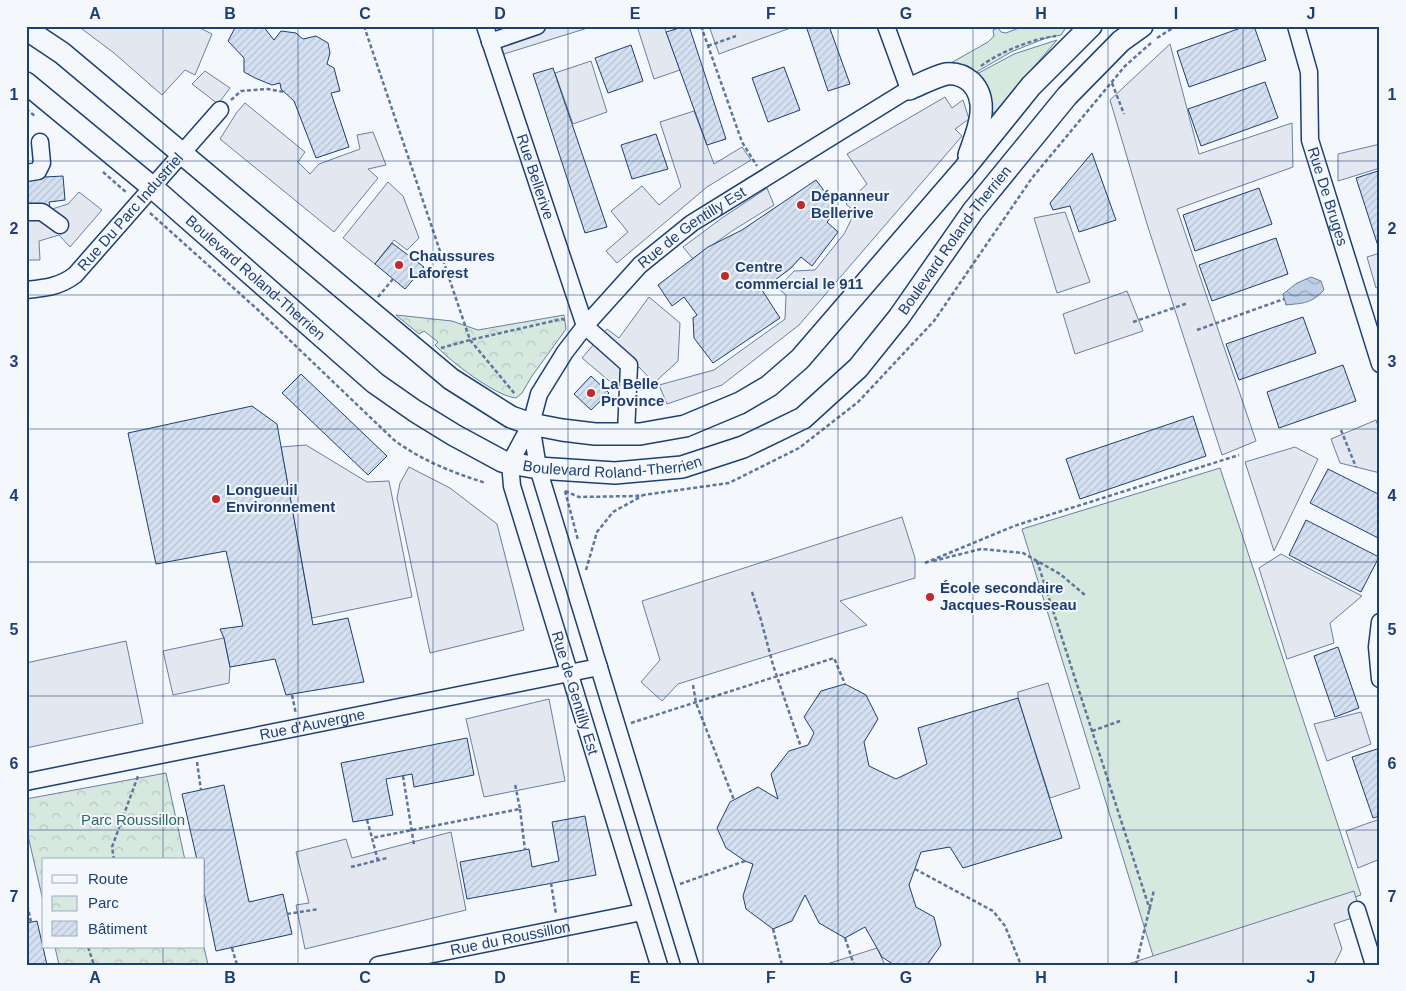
<svg xmlns="http://www.w3.org/2000/svg" width="1406" height="991" font-family="Arial,sans-serif">
<defs>
<pattern id="park-crowns" width="20" height="18" patternUnits="userSpaceOnUse" patternTransform="scale(1.25)"><rect width="20" height="18" fill="#d7e8df"/><path d="M2 6a3 3 0 1 1 6 0M12 15a3 3 0 1 1 6 0" fill="none" stroke="#b8c8c3"/></pattern>
<pattern id="water-waves" width="16" height="10" patternUnits="userSpaceOnUse" patternTransform="scale(1.25)"><rect width="16" height="10" fill="#bed0e5"/><path d="M0 5q4-4 8 0t8 0" fill="none" stroke="#9aaabe"/></pattern>
<pattern id="building-hatch" width="6" height="6" patternUnits="userSpaceOnUse" patternTransform="scale(1.25)"><rect width="6" height="6" fill="#d5e0f0"/><path d="M-1 1l2-2M0 6l6-6M5 7l2-2" fill="none" stroke="#b6c1d1"/></pattern>
</defs>
<rect width="100%" height="100%" fill="#f4f7fb"/>
<path fill="#d7e8df" stroke="#687fa3" d="M 1024,26 L 1067,26 L 1061,35 L 1046,38 L 1011,52 L 973,74 L 933,73 L 988,42 L 994,36 L 993,30 L 998,28 L 1001,32 L 1006,33 Z
M 1057,40 L 996,111 L 990,115 L 975,75 L 1014,54 Z
M 1220,468 L 1361,895 L 1155,962 L 1022,529 Z"/>
<path fill="url(#park-crowns)" stroke="#687fa3" d="M 396,315 L 452,321 L 478,330 L 564,315 L 566,329 L 532,376 L 522,393 L 516,398 C 495,396 450,361 435,345 L 438,342 L 424,331 L 419,334 Z
M 166,773 L 185,860 L 44,860 L 44,905 L 26,827 L 26,799 Z
M 55,947 L 204,947 L 208,965 L 59,965 Z"/>
<path fill="#e3e8f0" stroke="#687fa3" d="M 78,26 L 196,26 L 212,34 L 195,75 L 185,70 L 162,95 L 114,53 Z
M 547,26 L 594,26 L 504,54 L 499,42 Z
M 637,26 L 664,26 L 680,70 L 654,79 Z
M 709,26 L 796,26 L 719,54 Z
M 1170,44 L 1199,154 L 1292,123 L 1293,167 L 1177,209 L 1256,441 L 1222,455 L 1147,224 L 1110,100 Z
M 591,61 L 607,112 L 573,124 L 555,73 Z
M 205,71 L 230,88 L 218,104 L 192,84 Z
M 945,97 L 952,108 L 963,100 L 969,119 L 955,129 L 962,136 L 799,325 L 722,385 L 667,404 L 659,385 L 714,370 L 785,319 L 786,295 L 778,288 L 794,271 L 815,270 L 844,234 L 855,212 L 846,204 L 867,184 L 847,154 Z
M 245,103 L 305,152 L 298,162 L 310,174 L 319,164 L 360,149 L 357,135 L 373,132 L 386,165 L 368,169 L 378,178 L 334,232 L 220,139 L 237,112 Z
M 694,111 L 714,164 L 742,147 L 751,160 L 707,187 L 617,263 L 606,251 L 628,232 L 611,211 L 642,186 L 659,205 L 681,187 L 660,122 Z
M 1380,144 L 1380,168 L 1338,181 L 1338,154 Z
M 388,182 L 403,196 L 419,238 L 407,250 L 394,240 L 375,264 L 343,238 Z
M 767,188 L 774,205 L 732,231 L 693,259 L 683,247 L 722,218 Z
M 79,192 L 102,210 L 70,247 L 59,235 L 39,241 L 40,260 L 26,260 L 26,211 L 49,210 L 68,204 Z
M 1065,212 L 1090,282 L 1057,293 L 1034,218 Z
M 1380,253 L 1380,286 L 1376,288 L 1367,257 Z
M 1127,291 L 1143,331 L 1075,354 L 1063,314 Z
M 649,297 L 680,323 L 678,361 L 654,383 L 639,367 L 620,390 L 582,358 L 607,329 L 619,338 Z
M 1376,420 L 1380,432 L 1380,473 L 1340,463 L 1331,439 Z
M 306,445 L 367,482 L 389,481 L 412,597 L 312,618 L 281,447 Z
M 1295,447 L 1318,459 L 1274,551 L 1245,462 Z
M 409,467 L 450,488 L 497,524 L 524,630 L 430,653 L 397,498 L 400,483 Z
M 902,517 L 915,558 L 915,578 L 840,601 L 867,625 L 678,684 L 662,701 L 641,682 L 660,660 L 642,601 Z
M 1281,554 L 1362,596 L 1330,623 L 1334,643 L 1287,659 L 1259,568 Z
M 224,638 L 230,667 L 229,683 L 173,695 L 163,651 Z
M 126,641 L 143,723 L 26,748 L 26,663 Z
M 1048,683 L 1080,788 L 1050,798 L 1018,698 L 1018,692 Z
M 549,699 L 565,781 L 484,797 L 466,719 Z
M 1361,712 L 1371,744 L 1327,761 L 1314,724 Z
M 1380,819 L 1380,859 L 1358,868 L 1346,831 Z
M 451,832 L 466,910 L 305,949 L 296,905 L 309,903 L 296,852 L 346,839 L 352,858 Z
M 1354,891 L 1361,915 L 1334,924 L 1342,949 L 1334,965 L 1125,965 Z
M 877,948 L 885,965 L 824,965 Z"/>
<path fill="url(#water-waves)" stroke="#687fa3" d="M 1311,277 L 1321,281 L 1324,290 C 1311,304 1303,303 1286,305 L 1283,294 L 1297,283 Z"/>
<path fill="url(#building-hatch)" stroke="#1d3f73" d="M 236,26 L 263,26 L 274,40 L 281,31 L 296,33 L 303,39 L 316,36 L 328,43 L 330,53 L 327,64 L 334,68 L 340,91 L 331,93 L 349,147 L 316,158 L 294,101 L 281,89 L 280,83 L 272,85 L 255,78 L 244,72 L 244,58 L 228,41 Z
M 686,26 L 689,26 L 726,139 L 707,145 L 666,32 Z
M 806,26 L 829,26 L 850,84 L 828,91 Z
M 1246,26 L 1254,26 L 1266,60 L 1189,87 L 1177,51 Z
M 631,45 L 643,81 L 608,93 L 595,58 Z
M 784,67 L 800,110 L 768,122 L 752,78 Z
M 553,68 L 607,227 L 585,233 L 533,74 Z
M 1265,82 L 1278,118 L 1201,146 L 1188,109 Z
M 656,134 L 668,169 L 632,179 L 621,145 Z
M 1092,153 L 1116,220 L 1079,232 L 1070,206 L 1053,210 L 1050,203 Z
M 1378,171 L 1380,177 L 1380,246 L 1378,246 L 1356,178 Z
M 63,176 L 65,200 L 49,202 L 50,207 L 26,208 L 26,178 Z
M 816,180 L 838,209 L 827,222 L 838,232 L 812,266 L 801,257 L 791,268 L 762,290 L 780,318 L 713,363 L 694,338 L 693,318 L 697,315 L 684,297 L 672,306 L 658,285 L 708,247 L 742,230 Z
M 1259,188 L 1272,224 L 1195,251 L 1183,215 Z
M 1276,238 L 1288,274 L 1212,301 L 1199,265 Z
M 392,243 L 424,267 L 405,289 L 375,264 Z
M 1303,317 L 1316,353 L 1239,380 L 1226,344 Z
M 1343,365 L 1356,401 L 1279,428 L 1267,392 Z
M 301,374 L 387,456 L 368,475 L 282,393 Z
M 591,376 L 609,393 L 591,410 L 574,394 Z
M 252,406 L 277,424 L 313,625 L 348,618 L 364,682 L 286,695 L 275,659 L 230,667 L 224,638 L 220,629 L 243,626 L 226,551 L 156,564 L 128,433 Z
M 1193,416 L 1206,456 L 1080,499 L 1066,459 Z
M 1328,469 L 1380,495 L 1380,539 L 1310,503 Z
M 1306,520 L 1379,557 L 1361,592 L 1289,555 Z
M 1338,647 L 1359,708 L 1335,717 L 1314,656 Z
M 845,684 L 866,695 L 878,719 L 864,742 L 869,766 L 896,779 L 927,764 L 918,728 L 1018,698 L 1062,838 L 963,868 L 950,847 L 921,852 L 909,885 L 916,907 L 934,917 L 941,945 L 927,965 L 894,965 L 882,957 L 865,927 L 845,938 L 819,923 L 805,895 L 792,921 L 773,929 L 746,909 L 743,896 L 753,864 L 745,861 L 726,848 L 717,828 L 730,802 L 758,787 L 778,799 L 771,774 L 789,751 L 808,745 L 814,733 L 804,717 L 821,691 Z
M 467,738 L 474,775 L 414,787 L 412,774 L 386,779 L 393,815 L 353,822 L 341,763 Z
M 1377,749 L 1380,757 L 1380,816 L 1373,818 L 1352,757 Z
M 224,785 L 249,902 L 283,894 L 292,934 L 216,951 L 204,893 L 204,860 L 197,860 L 182,794 Z
M 585,816 L 596,875 L 467,899 L 460,862 L 529,849 L 532,867 L 559,861 L 552,822 Z
M 37,921 L 47,965 L 26,965 L 26,923 Z"/>
<g fill="none" stroke-linecap="round" stroke-linejoin="round">
<defs>
<g id="minor">
<path id="s1" d="M 485,26 L 585,326 L 629,365 L 626,434"/>
<path id="s2" d="M 1296,26 L 1309,72 L 1310,140 L 1380,364"/>
<path d="M 490,42 L 537,26"/>
<path d="M 26,173 L 38,171 L 42,163 L 40,142"/>
<path d="M 26,212 L 42,212 L 60,225"/>
<path id="s3" d="M 26,290 C 45,288 59,287 75,275 L 220,110"/>
<path d="M 531,424 L 538,468 L 690,965"/>
<path d="M 1380,622 L 1377,647 L 1380,679"/>
<path id="s4" d="M 26,782 L 599,667"/>
<path d="M 1357,910 L 1374,965"/>
<path id="s5" d="M 378,965 L 642,912"/>
<path id="s6" d="M 659,965 L 512,486 L 510,463 L 531,424 L 539,394 L 565,352 L 585,326 L 640,265 L 692,223 L 909,89 L 886,26"/>
</g>
<g id="major">
<path d="M 26,29 L 62,53 L 451,379 L 511,417 L 531,424 L 562,430 L 595,434 L 640,434 L 685,426 L 740,403 L 769,386 L 800,359 L 964,169 L 1031,86 L 1091,26"/>
<path id="s7" d="M 26,83 L 152,187 L 375,383 L 415,411 L 454,435 L 502,461 L 510,463 L 538,468 L 615,473 L 682,467 L 743,447 L 803,418 L 858,368 L 899,317 L 973,211 L 1067,96 L 1121,41 L 1142,26"/>
<path d="M 909,89 C 921,84 934,77 946,74 C 955,73 964,76 971,82 C 991,102 977,132 969,155"/>
</g>
</defs>
<use href="#minor" stroke="#1d3f73" stroke-width="19"/>
<use href="#major" stroke="#1d3f73" stroke-width="24"/>
<path stroke="#5e769c" stroke-width="2.5" stroke-dasharray="4 2.5" stroke-linecap="butt" d="M 364,26 L 470,340 L 515,394
M 701,26 L 742,142 L 757,166
M 1157,38 L 1176,26
M 708,46 L 736,36
M 981,66 C 1000,52 1032,39 1056,36
M 1112,83 L 1124,114
M 231,100 L 241,91 L 268,89 L 284,92
M 26,109 L 35,116
M 103,172 L 127,193
M 150,213 L 257,309 L 394,440 C 421,460 453,473 486,483
M 378,297 L 393,279
M 1133,322 L 1188,303
M 1197,330 L 1284,299
M 441,348 L 470,340 L 562,319 L 567,321
M 1341,430 L 1356,467
M 565,491 L 579,497 L 636,496 L 729,483 L 799,448 L 858,402 L 934,321 L 1032,178 L 1125,66 L 1151,43
M 565,491 L 578,540
M 933,561 L 981,549 L 1023,553 L 1060,574 L 1085,595
M 1037,561 L 1150,910
M 925,563 L 1014,526 L 1239,455
M 586,570 L 597,532 L 613,512 L 642,496
M 752,592 L 761,620 L 773,665 L 801,747
M 693,685 L 696,703 L 734,800
M 292,695 L 296,714
M 631,723 L 834,658 L 845,684
M 1092,731 L 1120,721
M 197,762 L 201,790
M 403,776 L 414,845
M 520,809 L 525,850
M 367,820 L 372,838
M 114,860 L 112,847 L 138,776
M 378,861 L 372,838 L 520,809 L 515,784
M 351,867 L 387,858
M 915,869 L 993,911 L 1005,926 L 1021,965
M 551,883 L 556,914
M 680,884 L 745,861
M 26,899 L 31,922
M 287,914 L 319,909
M 773,929 L 782,965
M 845,938 L 854,965
M 88,947 L 94,965
M 232,948 L 237,965
M 1136,965 L 1154,890"/>
<use href="#minor" stroke="#f4f7fb" stroke-width="16"/>
<use href="#major" stroke="#f4f7fb" stroke-width="21"/>
</g>
<path fill="none" stroke="#1d3f73" stroke-width="1" stroke-opacity="0.55" d="M 163,26 L 163,860M 298,26 L 298,965M 433,26 L 433,965M 568,26 L 568,965M 703,26 L 703,965M 838,26 L 838,965M 973,26 L 973,965M 1108,26 L 1108,965M 1243,26 L 1243,965M 26,161 L 1380,161M 26,295 L 1380,295M 26,429 L 1380,429M 26,562 L 1380,562M 26,696 L 1380,696M 26,830 L 1380,830M 163,947 L 163,965"/>
<g fill="#c62828" stroke="#f4f7fb" stroke-width="2">
<circle cx="801" cy="205" r="5"/>
<circle cx="399" cy="265" r="5"/>
<circle cx="725" cy="276" r="5"/>
<circle cx="591" cy="393" r="5"/>
<circle cx="216" cy="499" r="5"/>
<circle cx="930" cy="597" r="5"/>
</g>
<g text-anchor="middle" stroke-width="4" stroke-linejoin="round" paint-order="stroke">
<g font-size="15" fill="#1d3f73" stroke="#f4f7fb">
<text dy="5" stroke="none"><textPath href="#s1" startOffset="159">Rue Bellerive</textPath></text>
<text dy="5" stroke="none"><textPath href="#s2" startOffset="175">Rue De Bruges</textPath></text>
<text dy="5" stroke="none"><textPath href="#s3" startOffset="136">Rue Du Parc Industriel</textPath></text>
<text dy="5" stroke="none"><textPath href="#s6" startOffset="828">Rue de Gentilly Est</textPath></text>
<text dy="5" stroke="none"><textPath href="#s7" startOffset="1156">Boulevard Roland-Therrien</textPath></text>
<text dy="5" stroke="none"><textPath href="#s7" startOffset="301">Boulevard Roland-Therrien</textPath></text>
<text dy="5" stroke="none"><textPath href="#s7" startOffset="721">Boulevard Roland-Therrien</textPath></text>
<text transform="translate(575 693) rotate(73)" y="5">Rue de Gentilly Est</text>
<text dy="5" stroke="none"><textPath href="#s4" startOffset="292">Rue d'Auvergne</textPath></text>
<text dy="5" stroke="none"><textPath href="#s5" startOffset="135">Rue du Roussillon</textPath></text>
</g>
<g font-size="15" font-weight="bold" fill="#1d3f73" stroke="#f4f7fb" text-anchor="start">
<text x="811" y="201">Dépanneur<tspan x="811" dy="17">Bellerive</tspan></text>
<text x="409" y="261">Chaussures<tspan x="409" dy="17">Laforest</tspan></text>
<text x="735" y="272">Centre<tspan x="735" dy="17">commercial le 911</tspan></text>
<text x="601" y="389">La Belle<tspan x="601" dy="17">Province</tspan></text>
<text x="226" y="495">Longueuil<tspan x="226" dy="17">Environnement</tspan></text>
<text x="940" y="593">École secondaire<tspan x="940" dy="17">Jacques-Rousseau</tspan></text>
</g>
<g font-size="15" fill="#2c6c60" stroke="#f4f7fb">
<text x="133" y="825">Parc Roussillon</text>
</g>
</g>
<rect width="1406" height="991" fill="none" stroke="#f4f7fb" stroke-width="55"/>
<rect x="42" y="858" width="162" height="90" fill="#f4f7fb" stroke="#9eadc5"/>
<rect x="52" y="875" width="25" height="8" fill="#f4f7fb" stroke="#9eadc5"/>
<text x="88" y="884" font-size="15" fill="#1d3f73">Route</text>
<rect x="52" y="896" width="25" height="15" fill="url(#park-crowns)" stroke="#9eadc5"/>
<text x="88" y="908" font-size="15" fill="#1d3f73">Parc</text>
<rect x="52" y="921" width="25" height="15" fill="url(#building-hatch)" stroke="#9eadc5"/>
<text x="88" y="934" font-size="15" fill="#1d3f73">Bâtiment</text>
<rect x="28" y="28" width="1350" height="936" fill="none" stroke="#1d3f73" stroke-width="2"/>
<g font-size="16" text-anchor="middle" font-weight="bold" fill="#1d3f73">
<text x="95" y="19">A</text>
<text x="230" y="19">B</text>
<text x="365" y="19">C</text>
<text x="500" y="19">D</text>
<text x="635" y="19">E</text>
<text x="771" y="19">F</text>
<text x="906" y="19">G</text>
<text x="1041" y="19">H</text>
<text x="1176" y="19">I</text>
<text x="1311" y="19">J</text>
<text x="14" y="100">1</text>
<text x="1392" y="100">1</text>
<text x="14" y="234">2</text>
<text x="1392" y="234">2</text>
<text x="14" y="367">3</text>
<text x="1392" y="367">3</text>
<text x="14" y="501">4</text>
<text x="1392" y="501">4</text>
<text x="14" y="635">5</text>
<text x="1392" y="635">5</text>
<text x="14" y="769">6</text>
<text x="1392" y="769">6</text>
<text x="14" y="902">7</text>
<text x="1392" y="902">7</text>
<text x="95" y="983">A</text>
<text x="230" y="983">B</text>
<text x="365" y="983">C</text>
<text x="500" y="983">D</text>
<text x="635" y="983">E</text>
<text x="771" y="983">F</text>
<text x="906" y="983">G</text>
<text x="1041" y="983">H</text>
<text x="1176" y="983">I</text>
<text x="1311" y="983">J</text>
</g>
</svg>
